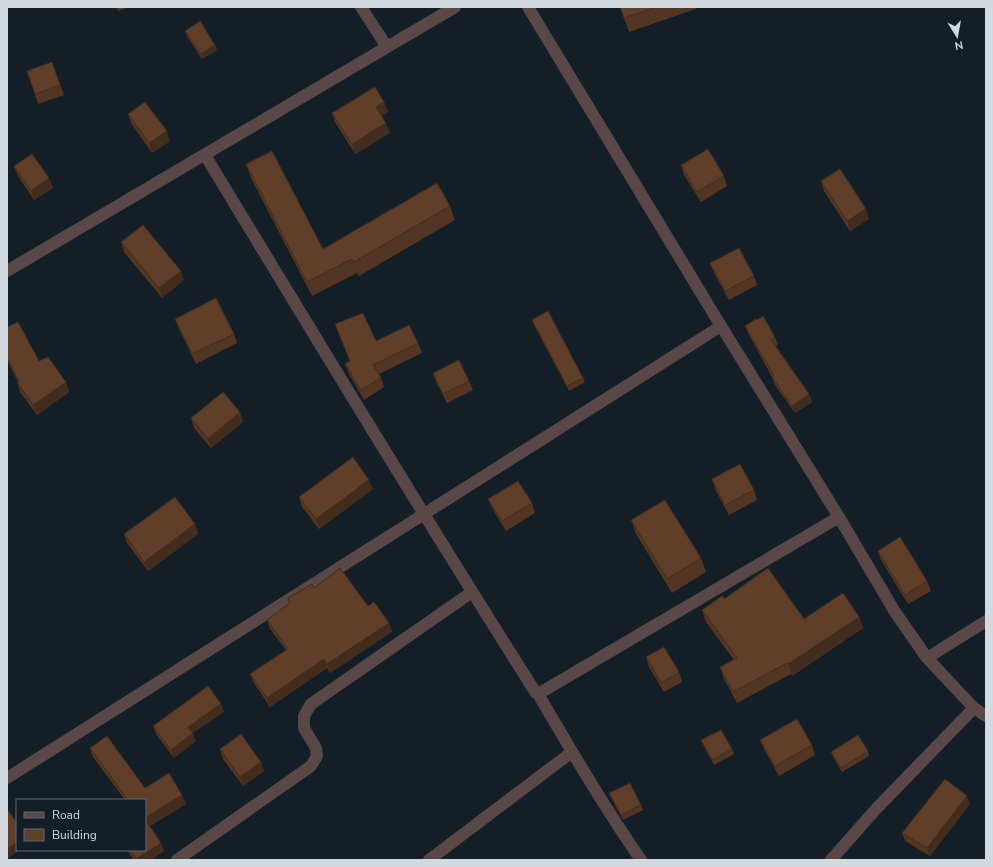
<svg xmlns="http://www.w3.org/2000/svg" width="993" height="867" font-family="'Nunito Sans',sans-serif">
<rect width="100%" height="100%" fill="#131e27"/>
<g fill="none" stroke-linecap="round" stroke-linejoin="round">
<path stroke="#5a4747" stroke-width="12" d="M 361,7 L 387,47
M 528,7 L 721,326 L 839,517 L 895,612 L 927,658 L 974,708 L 986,716
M 205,155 C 314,335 423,515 536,693 L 538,694 C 571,750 604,807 641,860
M 7,271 L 455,7
M 927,658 L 986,621
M 538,694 L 839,517
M 7,778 L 721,326
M 177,860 L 311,766 L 317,756 L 316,748 L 304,728 L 304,716 L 311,704 L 472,592
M 429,860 L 572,752
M 831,860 L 876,809 L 974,708"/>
</g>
<path fill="#523623" d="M 116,7 L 130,7 L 118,11 Z
M 620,7 L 695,7 L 696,9 L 629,32 Z
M 185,31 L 215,45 L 217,50 L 202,59 L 187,36 Z
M 52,62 L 64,95 L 38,104 L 27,71 Z
M 384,102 L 388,112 L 381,115 L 390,133 L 355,154 L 335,122 L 332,113 Z
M 128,114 L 170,141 L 152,153 L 131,123 Z
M 246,164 L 323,249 L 450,206 L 455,220 L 359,276 L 357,273 L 312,296 L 251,178 Z
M 681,165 L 724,176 L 727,186 L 701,202 L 684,175 Z
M 14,166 L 53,188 L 34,200 L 18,176 Z
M 821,181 L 869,219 L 850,231 L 824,191 Z
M 121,242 L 184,280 L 162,298 L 124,252 Z
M 710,263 L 754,276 L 757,285 L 729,300 L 714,273 Z
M 175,319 L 234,334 L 237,343 L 196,364 L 179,329 Z
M 532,320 L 583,378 L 585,382 L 569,391 L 534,325 Z
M 335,324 L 376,341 L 418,343 L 422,353 L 379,374 L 381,378 L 384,387 L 364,400 L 349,374 L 345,364 L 350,362 Z
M 745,326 L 775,337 L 778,345 L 776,346 L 809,394 L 812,402 L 795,413 L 775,385 L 772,377 L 748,333 Z
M 7,327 L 39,361 L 66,382 L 69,392 L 37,415 L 20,392 L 17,382 L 18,382 L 7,360 Z
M 433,373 L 469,381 L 473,390 L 447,403 L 436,382 Z
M 240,412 L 243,422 L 211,448 L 194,428 L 191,418 Z
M 712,479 L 754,490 L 757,500 L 729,515 L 715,489 Z
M 373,489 L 319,529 L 302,507 L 299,497 Z
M 488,499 L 532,503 L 535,513 L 506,531 L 492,508 Z
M 631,520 L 701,558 L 706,572 L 672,593 L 636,534 Z
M 195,524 L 198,534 L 148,571 L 127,543 L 124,534 Z
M 878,551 L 927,581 L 931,591 L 908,604 L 881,560 Z
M 314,588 L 368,606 L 389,623 L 392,632 L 330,673 L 327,668 L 270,707 L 254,683 L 250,674 L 286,650 L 270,629 L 267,620 L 290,604 L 288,598 Z
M 724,599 L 804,619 L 859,617 L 863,628 L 792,676 L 791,674 L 737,703 L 724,679 L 720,667 L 734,660 L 706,622 L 702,610 Z
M 646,657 L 679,672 L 682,682 L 664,692 L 649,667 Z
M 221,704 L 224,712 L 192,733 L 196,741 L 174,758 L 156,734 L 153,726 Z
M 701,740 L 732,749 L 734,754 L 714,765 L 703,745 Z
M 760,740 L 812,745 L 815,755 L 779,776 L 764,749 Z
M 90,748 L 145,788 L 186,804 L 150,826 L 164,851 L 151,860 L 134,860 L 127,850 L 145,850 L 145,800 L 125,800 L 93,757 Z
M 220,749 L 264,771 L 243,786 L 223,759 Z
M 868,751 L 869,756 L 842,772 L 833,757 L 831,752 Z
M 609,793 L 641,805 L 643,810 L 623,820 L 611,798 Z
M 970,804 L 930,856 L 905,841 L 902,833 Z"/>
<path fill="#422c1d" d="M 215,45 L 217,50 L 202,59 L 201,54 Z
M 384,102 L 388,112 L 380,117 L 376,107 Z
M 386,123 L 390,133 L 355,154 L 352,144 Z
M 167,131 L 170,141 L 152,153 L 149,143 Z
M 49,178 L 53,188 L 34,200 L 31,191 Z
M 866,209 L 869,219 L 850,231 L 847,221 Z
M 181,271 L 184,280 L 162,298 L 159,288 Z
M 66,382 L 69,392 L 37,415 L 33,405 Z
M 809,394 L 812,402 L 795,413 L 792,406 Z
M 240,412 L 243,422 L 211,448 L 208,439 Z
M 369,480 L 373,489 L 319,529 L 316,519 Z
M 195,524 L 198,534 L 148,571 L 144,562 Z
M 859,617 L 863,628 L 792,676 L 788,664 Z
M 389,623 L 392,632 L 330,673 L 327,664 Z
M 324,659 L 327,668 L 270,707 L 267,698 Z
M 221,704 L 224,712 L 190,735 L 188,727 Z
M 193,733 L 196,741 L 174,758 L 171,750 Z
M 261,762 L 264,771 L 243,786 L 240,777 Z
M 182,795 L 186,804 L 148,827 L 145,818 Z
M 967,796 L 970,804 L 930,856 L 927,848 Z
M 17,842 L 17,850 L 20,850 L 7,859 L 7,849 Z
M 161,843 L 164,851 L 151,860 L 136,860 L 136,859 Z"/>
<path fill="#5f3f29" stroke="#422c1d" d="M 620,7 L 657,7 L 624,18 Z
M 200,21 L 215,45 L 201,54 L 185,31 Z
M 52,62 L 60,85 L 35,94 L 27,71 Z
M 375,87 L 384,102 L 376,107 L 386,123 L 352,144 L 332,113 Z
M 145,102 L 167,131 L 149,143 L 128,114 Z
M 708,149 L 724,176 L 697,192 L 681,165 Z
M 272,151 L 323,249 L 437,183 L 450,206 L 354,262 L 352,259 L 307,282 L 246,164 Z
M 32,154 L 49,178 L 31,191 L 14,166 Z
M 840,169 L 866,209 L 847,221 L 821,181 Z
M 143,225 L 181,271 L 159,288 L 121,242 Z
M 739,248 L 754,276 L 725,291 L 710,263 Z
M 216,298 L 234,334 L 192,354 L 175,319 Z
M 548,311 L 583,378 L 567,386 L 532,320 Z
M 363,313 L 376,341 L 409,325 L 418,343 L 373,365 L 381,378 L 361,390 L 345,364 L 350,361 L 335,324 Z
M 763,316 L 775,337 L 771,340 L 809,394 L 792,406 L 772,377 L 774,376 L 745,326 L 756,319 L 757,320 Z
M 18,322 L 39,361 L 48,357 L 66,382 L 33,405 L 17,382 L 19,381 L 7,357 L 7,327 Z
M 459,360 L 469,381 L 443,394 L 433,373 Z
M 223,392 L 240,412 L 208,439 L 191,418 Z
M 353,457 L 369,480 L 316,519 L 299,497 Z
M 740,464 L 754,490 L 725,505 L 712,479 Z
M 518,481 L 532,503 L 502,521 L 488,499 Z
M 175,497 L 195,524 L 144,562 L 124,534 Z
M 665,500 L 701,558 L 667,579 L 631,520 Z
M 900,537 L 927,581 L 905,595 L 878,551 Z
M 340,568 L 368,606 L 374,602 L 389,623 L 327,664 L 324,659 L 267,698 L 250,674 L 288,649 L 267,620 L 290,603 L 288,598 L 312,584 L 314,588 Z
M 768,568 L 804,619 L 843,593 L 859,617 L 788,664 L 787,663 L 733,692 L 720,667 L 737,658 L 702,610 L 722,596 L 724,599 Z
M 664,647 L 679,672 L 661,683 L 646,657 Z
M 208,686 L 221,704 L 188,727 L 193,733 L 171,750 L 153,726 Z
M 797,719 L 812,745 L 775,766 L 760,740 Z
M 721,730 L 732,749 L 712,760 L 701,740 Z
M 241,734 L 261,762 L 240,777 L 220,749 Z
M 858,735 L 868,751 L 841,768 L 831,752 Z
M 107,736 L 145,788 L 169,773 L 182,795 L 145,818 L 145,800 L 128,800 L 90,748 Z
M 945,779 L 967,796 L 927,848 L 902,833 Z
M 630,783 L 641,805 L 621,815 L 609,793 Z
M 7,809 L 17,823 L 17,842 L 7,849 Z
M 145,819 L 161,843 L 136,859 L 130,850 L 145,850 Z"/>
<rect width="993" height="867" fill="none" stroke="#d2d9df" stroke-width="16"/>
<rect x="16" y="799" width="130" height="52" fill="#131e27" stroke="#5f6971"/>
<rect x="24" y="812" width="20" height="6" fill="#5a4747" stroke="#5f6971"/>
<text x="52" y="819" font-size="12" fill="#d2d9df">Road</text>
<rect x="24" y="829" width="20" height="12" fill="#5f3f29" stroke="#5f6971"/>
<text x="52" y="839" font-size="12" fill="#d2d9df">Building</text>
<g transform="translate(957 36) rotate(169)" stroke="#131e27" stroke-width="3" paint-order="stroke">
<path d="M0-3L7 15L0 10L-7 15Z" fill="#d2d9df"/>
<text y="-6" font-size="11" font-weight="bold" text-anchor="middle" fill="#d2d9df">N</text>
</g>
</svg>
